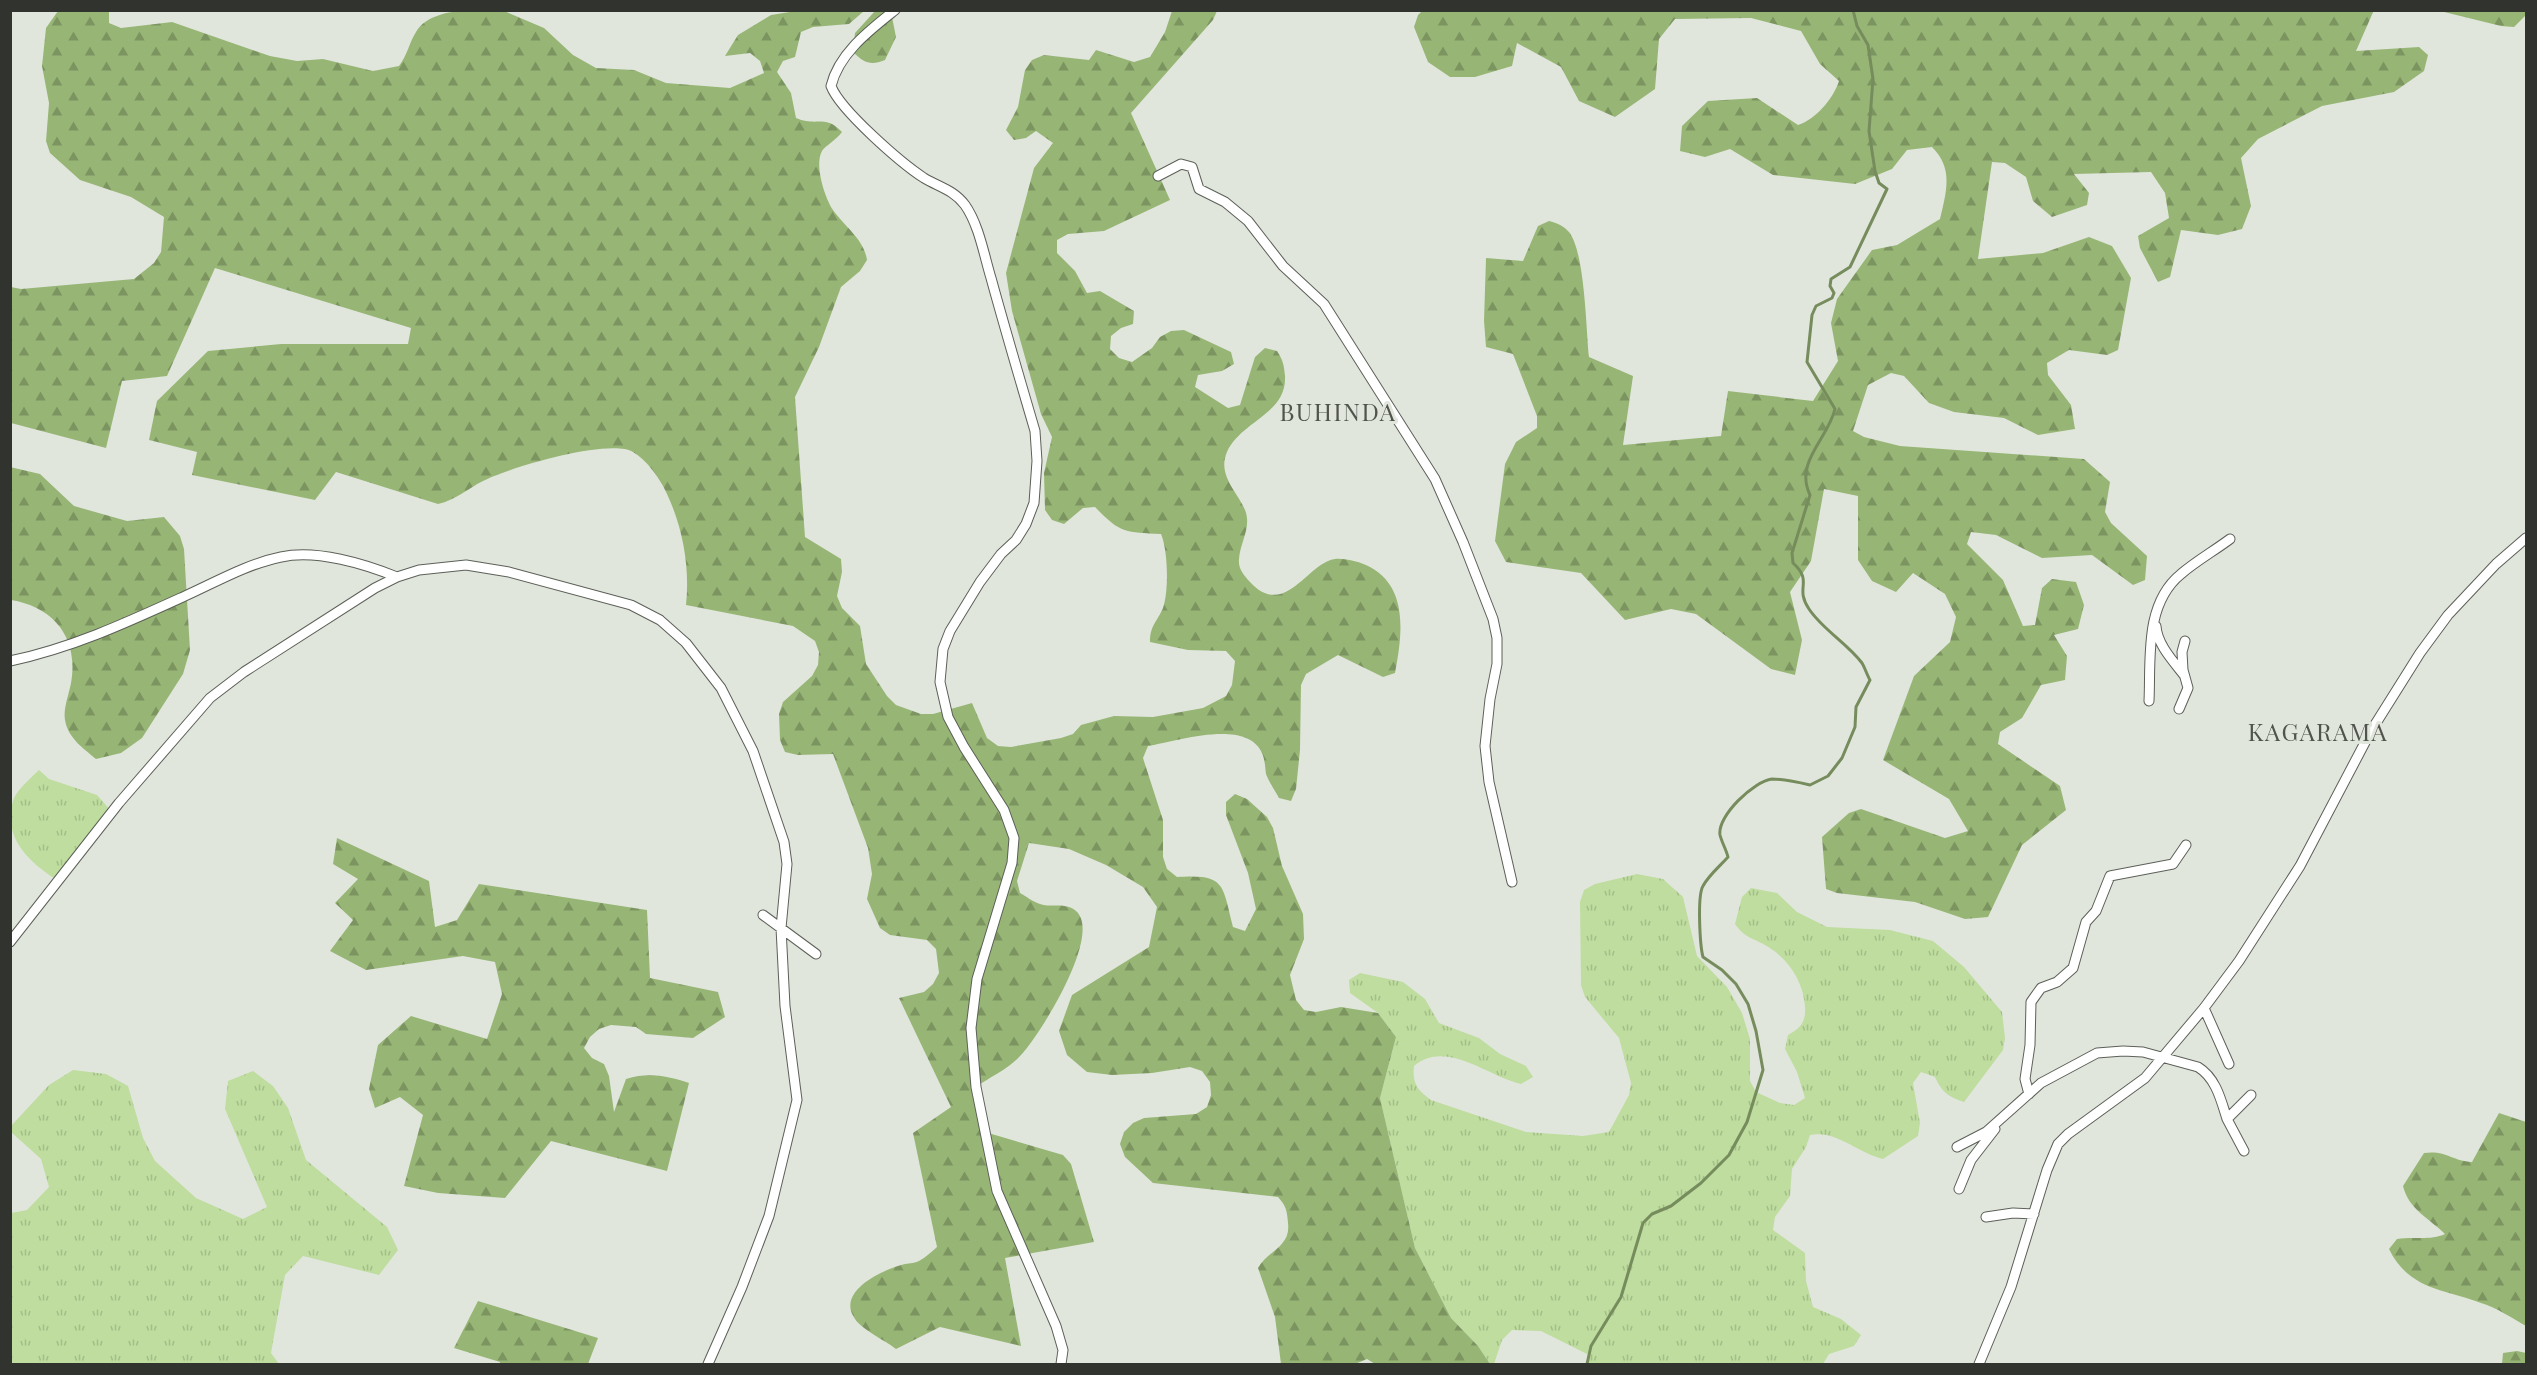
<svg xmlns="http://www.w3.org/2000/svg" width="2537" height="1375" font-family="'Playfair Display',serif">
<defs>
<pattern id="grass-tufts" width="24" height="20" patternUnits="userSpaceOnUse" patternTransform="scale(1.5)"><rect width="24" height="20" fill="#bedd9e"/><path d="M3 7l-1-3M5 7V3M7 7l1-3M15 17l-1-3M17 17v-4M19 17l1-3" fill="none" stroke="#a4be88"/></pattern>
<pattern id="forest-firs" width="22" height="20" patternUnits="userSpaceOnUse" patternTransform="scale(1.5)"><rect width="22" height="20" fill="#97b675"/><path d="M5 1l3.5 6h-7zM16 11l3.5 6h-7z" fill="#7c9560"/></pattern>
</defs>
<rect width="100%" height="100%" fill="#e1e6dd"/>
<path fill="url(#grass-tufts)" d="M 39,770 L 49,779 L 97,795 L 112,812 L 59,881 C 30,864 0,836 14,798 C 19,788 31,778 39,770 Z
M 1637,874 L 1663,879 L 1683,897 L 1697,956 L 1727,987 L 1742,1013 L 1750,1039 L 1750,1081 L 1756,1092 L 1780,1103 L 1794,1105 L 1805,1098 L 1797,1072 L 1785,1049 L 1788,1035 C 1801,1028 1806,1022 1805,1006 C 1803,981 1788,958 1765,945 C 1751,937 1745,938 1735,924 L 1742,897 L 1751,888 L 1777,893 L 1797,912 L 1827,927 L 1890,930 L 1933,941 L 1964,967 L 2002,1012 L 2005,1038 L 2003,1050 L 1964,1102 C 1948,1097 1942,1092 1935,1077 L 1921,1072 L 1913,1083 L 1920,1123 L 1918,1136 L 1883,1159 C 1857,1153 1837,1130 1810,1135 L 1806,1147 L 1792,1169 L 1790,1196 L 1775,1217 L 1773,1230 L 1805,1253 L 1806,1281 L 1813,1307 L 1841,1319 L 1861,1335 L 1854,1346 L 1829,1354 L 1823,1364 L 1589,1364 L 1589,1355 L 1541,1331 L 1512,1330 L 1502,1340 L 1494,1364 L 1490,1364 L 1478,1346 L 1451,1318 L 1415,1248 L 1380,1098 L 1396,1037 L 1378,1013 L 1350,993 L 1349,980 L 1360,973 L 1403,982 L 1425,999 L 1439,1023 L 1479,1038 L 1500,1054 L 1526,1066 L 1533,1077 L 1521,1084 C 1487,1076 1446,1039 1414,1066 C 1412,1083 1417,1090 1431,1100 L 1526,1132 L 1583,1136 L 1609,1132 L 1629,1095 L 1631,1083 L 1619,1038 L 1585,997 L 1581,985 L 1580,902 L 1584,890 L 1595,884 Z
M 73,1070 L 106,1074 L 128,1086 L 143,1138 L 155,1161 L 196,1198 L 243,1219 L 267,1207 L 225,1109 L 228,1081 L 253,1071 L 273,1086 L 288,1108 L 306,1160 L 387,1227 L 398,1250 L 379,1275 L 303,1256 L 285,1275 L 271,1353 L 279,1364 L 11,1364 L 11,1213 L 27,1210 L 49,1187 L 41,1159 L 11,1132 L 11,1126 L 49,1085 Z"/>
<path fill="url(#forest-firs)" d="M 466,10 L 504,11 L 544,28 L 573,55 L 596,68 L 634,70 L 666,83 L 730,88 L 764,73 L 760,61 L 750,53 L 725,56 L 738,35 L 771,15 L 796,11 L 864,11 L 849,24 L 813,27 L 801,32 L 795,57 L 783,61 L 777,72 L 791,93 L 796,118 C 816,127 825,114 842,132 C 836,140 825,146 822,151 C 814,165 825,198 833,210 C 845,227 864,239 867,260 L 860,271 L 841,287 L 819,347 L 795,397 L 805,537 L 841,559 L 842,572 L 837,596 L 842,608 L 860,626 L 866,664 L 887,696 L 896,705 L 921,714 L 933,714 L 972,703 L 987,738 L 998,746 L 1011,747 L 1061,738 L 1073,734 L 1081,725 L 1114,716 L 1153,717 L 1203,708 L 1226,696 L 1232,685 L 1235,661 L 1226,651 L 1188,650 L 1150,642 C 1150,625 1157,622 1163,608 C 1169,591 1168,550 1161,534 C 1125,532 1121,534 1095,507 L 1083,508 L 1064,524 L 1052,520 L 1045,510 L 1044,473 L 1052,437 L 1041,414 L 1012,311 L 1006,273 L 1034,168 L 1053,143 L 1036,131 L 1026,138 L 1014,140 L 1006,130 L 1018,107 L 1025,70 L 1032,60 L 1044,55 L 1089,60 L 1096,50 L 1134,62 L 1150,57 L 1165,32 L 1172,11 L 1217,11 L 1213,20 L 1131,113 L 1170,200 L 1104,231 L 1068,234 L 1057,240 L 1057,253 L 1075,271 L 1087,293 L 1100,291 L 1134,311 L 1133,324 L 1121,328 L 1111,336 L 1110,349 L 1119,358 L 1132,362 L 1152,348 L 1160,337 L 1171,331 L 1184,330 L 1231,352 L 1234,364 L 1222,371 L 1198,375 L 1195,387 L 1228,408 L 1240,405 L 1255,357 L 1265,348 L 1277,351 C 1283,360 1284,365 1285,376 C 1287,414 1241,421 1227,452 C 1217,475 1237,491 1245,510 C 1252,527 1240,542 1239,559 C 1238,569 1244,575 1250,582 C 1285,620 1308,562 1335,559 C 1346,558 1360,562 1370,567 C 1409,588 1402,636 1395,673 L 1383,677 L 1338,655 L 1306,674 L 1301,685 L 1300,750 L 1296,789 L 1291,801 L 1279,798 C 1275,791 1269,782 1266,774 C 1265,767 1265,758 1261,751 C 1244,719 1177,741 1148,746 L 1143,758 L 1163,820 L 1163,857 L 1167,869 L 1177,877 C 1226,874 1222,884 1233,927 L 1245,931 L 1256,909 L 1248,873 L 1226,815 L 1226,802 L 1235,794 L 1247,799 L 1267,817 L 1273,828 L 1282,866 L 1303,914 L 1304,939 L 1290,975 L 1296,1000 L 1304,1010 L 1316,1012 L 1341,1007 L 1378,1013 L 1396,1037 L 1380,1098 L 1415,1248 L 1451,1318 L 1478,1346 L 1490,1364 L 1375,1364 L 1367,1359 L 1355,1364 L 1281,1364 L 1275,1317 L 1258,1268 C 1268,1250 1291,1247 1288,1223 C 1287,1210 1286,1206 1278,1197 L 1153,1183 L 1125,1157 L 1120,1144 L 1124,1132 L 1133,1123 L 1144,1118 L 1196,1114 L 1207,1107 L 1211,1095 L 1210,1082 L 1202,1071 L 1190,1067 L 1152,1073 L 1112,1075 L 1087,1072 L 1067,1055 L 1059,1031 L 1072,995 L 1149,947 L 1157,907 L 1143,887 L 1106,865 L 1069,849 L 1029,843 L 1017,881 L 1020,893 C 1026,896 1033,902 1040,904 C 1052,908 1065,902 1076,911 C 1103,934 1040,1035 1021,1055 C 1010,1068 990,1077 976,1087 L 985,1132 L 1063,1155 L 1071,1164 L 1094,1242 L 1005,1258 L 1021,1346 L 940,1327 L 896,1349 C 886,1341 861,1329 855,1319 C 835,1291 884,1269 905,1264 C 910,1263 915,1263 919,1261 C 925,1258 931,1252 937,1247 L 913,1133 L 951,1107 L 899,998 L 924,992 L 933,984 L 939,973 L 936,949 L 927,940 L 890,935 L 880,928 L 867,899 L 872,874 L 868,848 L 833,754 L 798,755 L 785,752 L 780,740 L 779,714 L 783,702 L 812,676 L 818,665 L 819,652 L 815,641 L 793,626 L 686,605 C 690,568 683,528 667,494 C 661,480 647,460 633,452 C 609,438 508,468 483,481 C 467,489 456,500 438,504 L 336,472 L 315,500 L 192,475 L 197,452 L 149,440 L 157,401 L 208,351 L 281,344 L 408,344 L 411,328 L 215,268 L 167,376 L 122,381 L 106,448 L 11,423 L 11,287 L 21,289 L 134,279 L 154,263 L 161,252 L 164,217 L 131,197 L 80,180 L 50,153 L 46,141 L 49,103 L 42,66 L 46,28 L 58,11 L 109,11 L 109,23 L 121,28 L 172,22 L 270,56 L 297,61 L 323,59 L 373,71 L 399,66 C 407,56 409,43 416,32 C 426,15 449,12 466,10 Z
M 1423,10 L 2374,10 L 2356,51 L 2419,47 L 2428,55 L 2424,71 L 2394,92 L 2322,106 L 2258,139 L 2241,158 L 2251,206 L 2242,229 L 2218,235 L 2181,230 L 2170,277 L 2158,282 L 2140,248 L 2138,236 L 2169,218 L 2165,193 L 2151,172 L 2074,174 L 2089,193 L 2087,205 L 2052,217 L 2033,201 L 2026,177 L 2005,163 L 1992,162 L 1978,259 L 2043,253 L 2089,237 L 2112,246 L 2131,278 L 2118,350 L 2107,355 L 2069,350 L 2047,363 L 2048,375 L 2071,405 L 2075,429 L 2038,435 L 2004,418 L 1954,412 L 1929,403 L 1904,376 L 1891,373 L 1868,385 L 1853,431 L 1864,437 L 1900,446 L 2084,459 L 2110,482 L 2105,512 L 2111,523 L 2147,556 L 2145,580 L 2133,585 L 2092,555 L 2042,558 L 1996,535 L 1971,532 L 1967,544 L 2003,580 L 2023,626 L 2035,625 L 2042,588 L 2052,579 L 2076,582 L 2084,605 L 2078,629 L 2054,635 L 2067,656 L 2065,680 L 2041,685 L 2022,718 L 2000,732 L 1998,744 L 2060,786 L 2066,810 L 2022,845 L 1988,917 L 1965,919 L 1915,902 L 1837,893 L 1826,889 L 1822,837 L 1849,813 L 1861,809 L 1945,838 L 1968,831 L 1949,799 L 1883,760 L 1914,676 L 1950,642 L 1956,617 L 1945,594 L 1913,573 L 1896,592 L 1872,581 L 1858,560 L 1858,496 L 1824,489 L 1811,561 L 1790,592 L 1802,640 L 1795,675 L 1771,669 L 1696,614 L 1671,609 L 1625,620 L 1581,573 L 1506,562 L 1495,541 L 1505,464 L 1516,442 L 1537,428 L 1537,416 L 1513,354 L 1486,347 L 1484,321 L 1486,258 L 1523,261 L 1538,226 L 1549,221 C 1557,223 1564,226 1569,232 C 1585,252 1586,329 1589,357 L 1633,376 L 1623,445 L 1721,436 L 1728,391 L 1813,401 L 1838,361 L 1831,323 L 1837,299 L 1872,250 L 1897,245 L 1940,219 C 1946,192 1954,169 1932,147 L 1907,150 L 1892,169 L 1855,184 L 1773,175 L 1730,149 L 1705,157 L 1680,151 L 1682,126 L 1708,101 L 1757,98 L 1798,125 C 1816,119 1833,99 1839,81 L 1820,64 L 1801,31 L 1751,18 L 1675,19 L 1659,39 L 1655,89 L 1615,117 L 1579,101 L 1561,67 L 1517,43 L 1512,66 L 1475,77 L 1450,77 L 1428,62 L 1414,27 L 1418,15 Z
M 875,11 L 893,11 L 891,12 L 896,37 L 885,60 C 871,66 864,63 853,52 L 855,33 Z
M 2440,11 L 2526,11 L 2526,15 L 2514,27 L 2501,26 Z
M 10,467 L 40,474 L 74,506 L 127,521 L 164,517 L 180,536 L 184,549 L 190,650 L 183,674 L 142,738 L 121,753 L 96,759 C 83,748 68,738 65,720 C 63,709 69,694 71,683 C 79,638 54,607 11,600 Z
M 337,838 L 429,881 L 435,927 L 457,920 L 479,884 L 647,910 L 650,978 L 718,992 L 725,1017 L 693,1038 L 646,1034 L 636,1027 L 611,1025 L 599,1029 L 590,1037 L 584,1048 L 592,1058 L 604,1064 L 609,1076 L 614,1112 L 626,1079 C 649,1072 667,1076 689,1083 L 667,1171 L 551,1141 L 505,1198 L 438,1193 L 404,1186 L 423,1115 L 400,1097 L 375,1108 L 369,1089 L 378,1045 L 411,1016 L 487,1039 L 502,994 L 495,962 L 463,956 L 366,970 L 330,951 L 353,920 L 335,903 L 358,879 L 333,864 Z
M 2499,1113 L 2526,1122 L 2526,1326 C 2512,1318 2497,1308 2481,1303 C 2444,1289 2409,1290 2389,1249 L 2397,1239 C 2414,1236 2430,1241 2445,1234 C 2429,1218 2409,1210 2403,1186 L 2424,1153 C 2446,1150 2452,1161 2472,1162 Z
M 478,1301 L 598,1338 L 588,1364 L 500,1364 L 500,1362 L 454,1348 Z
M 2517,1351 L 2526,1353 L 2526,1364 L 2502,1364 L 2503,1353 Z"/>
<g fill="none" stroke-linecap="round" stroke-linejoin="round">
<path stroke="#768c5d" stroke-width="3" d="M 1587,1364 L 1591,1346 L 1621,1297 L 1643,1223 L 1652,1214 L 1671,1206 L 1701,1183 L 1729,1155 L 1747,1122 L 1763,1070 L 1756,1031 L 1748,1004 L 1736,984 L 1722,970 L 1703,957 C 1700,946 1697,896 1703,886 C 1708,876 1720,866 1728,857 C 1726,849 1722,843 1720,835 C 1717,816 1754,781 1772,779 C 1785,779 1798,782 1810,785 L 1828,776 L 1842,758 L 1855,727 L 1856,707 L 1870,680 C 1867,675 1865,668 1862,663 C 1847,643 1823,630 1809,609 C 1794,587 1814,582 1793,563 L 1792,553 L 1810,495 C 1794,462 1828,439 1835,409 L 1807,362 L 1812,315 L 1816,306 L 1832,298 L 1834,293 L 1830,286 L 1831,279 L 1850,267 L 1887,189 L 1879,183 L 1875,171 L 1869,131 L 1873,79 L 1868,45 L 1857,26 L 1853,10"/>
<defs>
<path id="minor" d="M 895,10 C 870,30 839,53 831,86 C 840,110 901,163 924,178 C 939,187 954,190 965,205 C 979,225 984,255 991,278 C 1005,329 1020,380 1035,431 L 1037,461 L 1034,503 L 1026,524 L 1016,540 L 1001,554 L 980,582 L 950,631 L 943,649 L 940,682 L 948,717 L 964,747 L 1004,810 L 1014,838 L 1012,863 L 977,979 L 971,1028 L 976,1087 L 997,1191 L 1056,1326 L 1063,1350 L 1061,1364
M 1158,176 L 1181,164 L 1192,167 L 1199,189 L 1225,202 L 1248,221 L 1283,266 L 1324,304 L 1435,479 L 1463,542 L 1493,619 L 1497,638 L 1497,664 L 1490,699 L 1485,746 L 1489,782 L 1512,882
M 2156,626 C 2157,644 2173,661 2184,675
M 10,661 C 72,648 128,622 185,596 C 216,582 247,564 281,557 C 316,549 365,564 397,577
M 2149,701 C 2151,659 2144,604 2181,574 C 2196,561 2214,551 2230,539
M 2179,709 L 2188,688 L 2183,670 L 2182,652 L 2185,641
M 763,915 L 816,954
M 10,942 L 119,803 L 210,698 L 244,672 L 375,588 L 397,577 L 419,570 L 466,565 L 509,572 L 631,605 L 660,620 L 686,643 L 721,688 L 753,751 L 784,842 L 787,864 L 781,928 L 785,1006 L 797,1100 L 769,1216 L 742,1287 L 708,1364
M 2204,1008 L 2229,1064
M 2029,1094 L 2025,1079 L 2030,1045 L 2031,1002 L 2041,988 L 2057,982 L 2073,968 L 2086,922 L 2096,911 L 2110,876 L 2173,864 L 2186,845
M 1957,1147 L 1986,1132 L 2041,1083 L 2097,1053 L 2123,1051 L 2143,1052 L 2198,1067 C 2216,1078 2221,1100 2227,1119
M 2244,1151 L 2227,1119 L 2251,1095
M 1959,1189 L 1971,1160 L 1995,1129
M 1986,1217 L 2013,1213 L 2034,1214
M 1979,1364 L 2011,1287 L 2047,1170 L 2058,1144 L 2068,1134 L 2145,1078 L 2204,1008 L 2239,961 L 2300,866 L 2371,731 L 2420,653 L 2448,615 L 2496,564 L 2526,538"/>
</defs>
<use href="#minor" stroke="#5c6058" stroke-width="11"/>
<use href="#minor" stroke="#fff" stroke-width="9"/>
</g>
<g text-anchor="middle" stroke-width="6" stroke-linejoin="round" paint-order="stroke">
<g font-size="24" letter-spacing="1.5" fill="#50544c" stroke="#e1e6dd">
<text x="1338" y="421">BUHINDA</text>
<text x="2318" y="741">KAGARAMA</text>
</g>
</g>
<rect width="2537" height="1375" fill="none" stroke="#31332f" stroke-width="24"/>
</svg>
